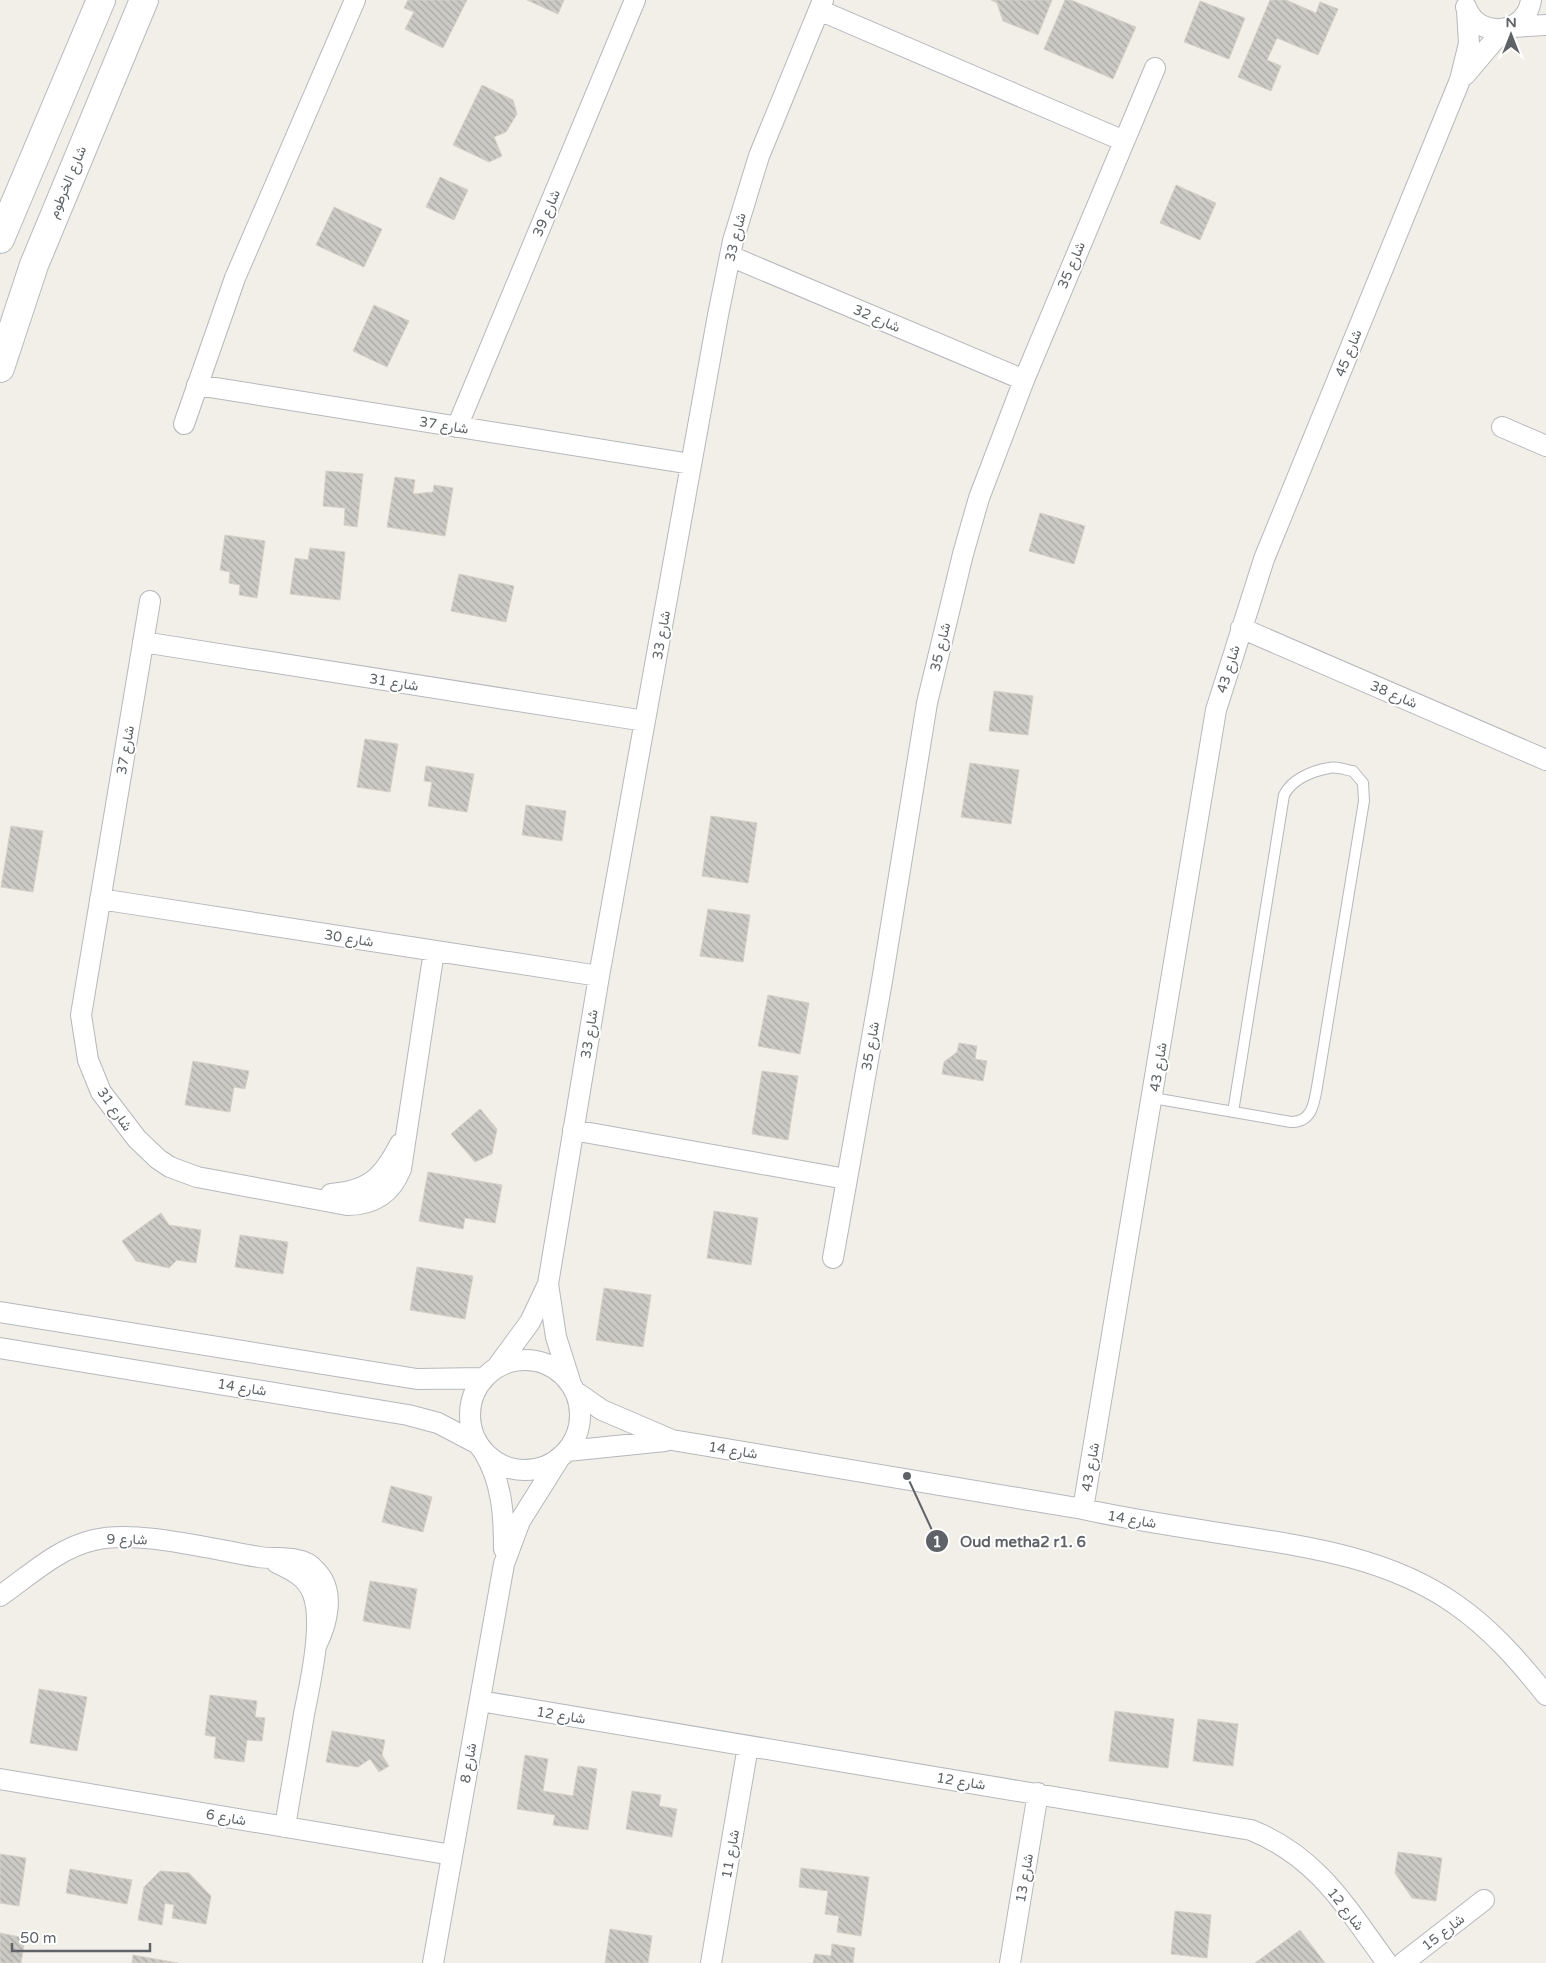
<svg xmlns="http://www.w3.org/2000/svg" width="1546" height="1963" font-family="'Varela Round',Vazirmatn,sans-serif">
<defs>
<pattern id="building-back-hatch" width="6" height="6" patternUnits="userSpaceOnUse" patternTransform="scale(1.25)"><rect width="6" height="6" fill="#cccac5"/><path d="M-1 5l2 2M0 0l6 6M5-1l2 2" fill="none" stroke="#a9a8a4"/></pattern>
</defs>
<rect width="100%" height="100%" fill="#f1efe8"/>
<path fill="url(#building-back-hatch)" stroke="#d6d1c6" d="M 408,0 L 467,0 L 443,48 L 405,29 L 414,12 L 404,8 Z
M 527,0 L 564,0 L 558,14 Z
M 991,0 L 1052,0 L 1038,35 L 1003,21 L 997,3 Z
M 1065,0 L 1071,0 L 1136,27 L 1113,79 L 1044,49 Z
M 1270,0 L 1286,0 L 1316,13 L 1320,2 L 1338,9 L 1318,55 L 1277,38 L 1267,60 L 1281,66 L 1271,91 L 1238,77 Z
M 1200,1 L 1245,18 L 1229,59 L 1184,42 Z
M 482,85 L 513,100 L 517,114 L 506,132 L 494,137 L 502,156 L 489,162 L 453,145 Z
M 440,177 L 468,190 L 454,220 L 426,207 Z
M 1176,185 L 1216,203 L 1200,240 L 1160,223 Z
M 334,207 L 382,229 L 364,267 L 316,245 Z
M 374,305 L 409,321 L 387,367 L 353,351 Z
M 326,471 L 363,474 L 357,527 L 344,525 L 345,508 L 323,506 Z
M 395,477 L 415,480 L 413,494 L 433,492 L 434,485 L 453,488 L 445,536 L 387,527 Z
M 1040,513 L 1085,526 L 1074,564 L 1029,551 Z
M 225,535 L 265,541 L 257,598 L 239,595 L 240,585 L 229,583 L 230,572 L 220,570 Z
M 310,548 L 345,552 L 340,600 L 290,594 L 295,558 L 308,560 Z
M 459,574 L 514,586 L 506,622 L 451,611 Z
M 994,691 L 1033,696 L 1028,735 L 989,731 Z
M 365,739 L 398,744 L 390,792 L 357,787 Z
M 970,763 L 1019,770 L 1011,824 L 961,817 Z
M 426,766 L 474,774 L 467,812 L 428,806 L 432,782 L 424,781 Z
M 526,805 L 566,811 L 562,841 L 522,835 Z
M 711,816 L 757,823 L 748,883 L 702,876 Z
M 11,826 L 43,831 L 33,892 L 1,887 Z
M 708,909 L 750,915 L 743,962 L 700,956 Z
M 768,995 L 809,1003 L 800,1054 L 758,1046 Z
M 959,1043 L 977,1046 L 975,1059 L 987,1061 L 983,1081 L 942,1074 L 944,1062 L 957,1052 Z
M 193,1061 L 249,1071 L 245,1089 L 234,1087 L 230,1112 L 185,1105 Z
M 762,1071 L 798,1076 L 788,1140 L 752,1134 Z
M 480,1109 L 497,1129 L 492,1154 L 475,1162 L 451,1134 Z
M 428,1172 L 502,1185 L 495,1223 L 465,1218 L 463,1229 L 419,1221 Z
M 714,1211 L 758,1218 L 751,1265 L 707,1258 Z
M 161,1213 L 169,1225 L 201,1230 L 196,1263 L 177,1260 L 169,1268 L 136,1261 L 122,1241 Z
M 240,1235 L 288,1242 L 283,1274 L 235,1267 Z
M 417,1267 L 473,1276 L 465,1319 L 410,1310 Z
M 604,1288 L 651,1295 L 643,1347 L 596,1340 Z
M 391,1486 L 432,1497 L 423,1532 L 382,1522 Z
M 370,1581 L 417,1589 L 410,1629 L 363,1621 Z
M 39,1689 L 87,1697 L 77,1751 L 30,1743 Z
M 210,1695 L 257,1701 L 255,1717 L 265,1718 L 262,1741 L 247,1740 L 244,1762 L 214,1758 L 216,1737 L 205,1735 Z
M 1115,1711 L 1174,1719 L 1168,1768 L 1109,1761 Z
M 1198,1719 L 1238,1724 L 1233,1766 L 1193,1761 Z
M 332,1731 L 385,1740 L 382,1755 L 389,1766 L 379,1772 L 370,1759 L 358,1767 L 326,1762 Z
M 525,1755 L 548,1759 L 543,1791 L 573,1796 L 578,1766 L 597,1769 L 588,1830 L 553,1825 L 555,1815 L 517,1809 Z
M 632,1791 L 661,1795 L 659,1806 L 677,1809 L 672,1837 L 626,1829 Z
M 1398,1852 L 1442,1858 L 1436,1901 L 1412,1898 L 1395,1873 Z
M 0,1854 L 26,1858 L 19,1906 L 0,1903 Z
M 801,1868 L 869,1877 L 861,1936 L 837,1932 L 839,1916 L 825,1914 L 828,1891 L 799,1887 Z
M 70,1869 L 132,1880 L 127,1904 L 66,1893 Z
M 160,1871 L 189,1873 L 211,1896 L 206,1924 L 172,1918 L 174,1905 L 165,1903 L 162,1925 L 138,1920 L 144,1887 Z
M 1175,1911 L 1211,1915 L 1207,1958 L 1171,1954 Z
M 610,1929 L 652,1936 L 648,1963 L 605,1963 Z
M 1300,1930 L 1325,1963 L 1255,1963 Z
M 0,1933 L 25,1938 L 21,1963 L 0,1963 Z
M 832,1944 L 855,1948 L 853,1963 L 813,1963 L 815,1954 L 831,1956 Z
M 133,1955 L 178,1963 L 132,1963 Z"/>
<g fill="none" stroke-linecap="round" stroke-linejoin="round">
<defs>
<path id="lane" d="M 1153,1098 L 1291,1122 C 1312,1122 1314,1104 1317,1087 L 1364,801 L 1363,783 L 1353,771 C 1346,770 1336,766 1329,768 C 1312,771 1292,779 1284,795 L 1233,1112"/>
<path id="street" d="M 1466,7 C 1478,40 1526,35 1531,0
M 819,10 L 1124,141
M 1512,27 L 1546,25
M 1465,75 L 1504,29
M 730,256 L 1024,380
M 197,385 L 691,464
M 184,424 L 235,278 L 355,0
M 457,427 L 635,0
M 1502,427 L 1546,446
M 150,601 L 81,1015 L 88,1060 L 101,1092 L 137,1139 L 158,1159 L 170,1167 L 197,1177 L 347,1205 C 373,1205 391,1194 401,1169 L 434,951
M 1241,628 L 1546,760
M 143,642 L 645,721
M 100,899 L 599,976
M 573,1130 L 846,1179
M 331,1194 C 370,1191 383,1177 400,1144
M 833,1258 L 882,981 L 927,703 L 963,554 L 979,498 L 1024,380 L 1155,68
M 548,1284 L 556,1337 L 570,1381
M 0,1312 L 417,1379 L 484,1378
M 0,1348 L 408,1415 L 438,1423 L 478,1444
M470 1415a55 55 0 1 1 110 0a55 55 0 1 1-110 0Z
M 497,1367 L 530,1322 L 548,1284 L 599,976 L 718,315 L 733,241 L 759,156 L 823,0
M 576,1392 L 602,1410 L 672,1440 L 1083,1509 C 1132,1520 1182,1527 1232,1535 C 1310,1547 1389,1558 1455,1604 C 1491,1629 1519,1661 1546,1695
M 567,1451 L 665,1441
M 484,1452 C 502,1482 504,1515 504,1549
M 1083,1509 L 1216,710 L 1264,559 L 1460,80 L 1469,43 L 1467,10
M 277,1563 C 292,1570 307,1577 313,1594 C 324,1623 310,1684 304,1714 C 298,1752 291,1789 285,1827
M 0,1596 C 29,1576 58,1548 94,1540 C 136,1529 214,1550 259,1557 C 271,1559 285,1557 297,1560 C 304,1561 311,1565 316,1571 C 336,1591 327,1624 316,1646
M 480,1701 L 1251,1830 C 1318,1857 1346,1907 1387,1963
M 0,1779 L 452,1855
M 433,1963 L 504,1564 L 520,1521 L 559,1459
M 711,1963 L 748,1746
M 1010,1963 L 1038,1793
M 1403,1963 L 1484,1900"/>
<path id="secondary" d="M 0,239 L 101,0
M 0,368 L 34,265 L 144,0"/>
</defs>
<use href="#lane" stroke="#b5b8bc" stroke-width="12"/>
<use href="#street" stroke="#b5b8bc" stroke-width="22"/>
<use href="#secondary" stroke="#b6babf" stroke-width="30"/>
<use href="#lane" stroke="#fff" stroke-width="10"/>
<use href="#street" stroke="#fff" stroke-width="20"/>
<use href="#secondary" stroke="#fff" stroke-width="28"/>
</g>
<g text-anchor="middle" stroke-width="4" stroke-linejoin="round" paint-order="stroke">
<g font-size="14" fill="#5f6368" stroke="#fff">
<text transform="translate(67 182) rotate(-67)" y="5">شارع الخرطوم</text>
<text transform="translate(546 213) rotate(-67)" y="5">شارع 39</text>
<text transform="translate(735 237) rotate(-76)" y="5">شارع 33</text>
<text transform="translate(1071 265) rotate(-67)" y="5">شارع 35</text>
<text transform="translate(877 318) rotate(23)" y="5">شارع 32</text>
<text transform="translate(1348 353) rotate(-68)" y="5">شارع 45</text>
<text transform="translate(444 425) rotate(9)" y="5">شارع 37</text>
<text transform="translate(661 635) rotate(-80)" y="5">شارع 33</text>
<text transform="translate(940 647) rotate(-77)" y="5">شارع 35</text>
<text transform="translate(1228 669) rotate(-73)" y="5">شارع 43</text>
<text transform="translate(394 682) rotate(9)" y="5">شارع 31</text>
<text transform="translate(1394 694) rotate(23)" y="5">شارع 38</text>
<text transform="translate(125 750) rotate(-80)" y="5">شارع 37</text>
<text transform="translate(349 938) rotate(9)" y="5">شارع 30</text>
<text transform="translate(589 1034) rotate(-81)" y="5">شارع 33</text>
<text transform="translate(870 1046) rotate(-80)" y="5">شارع 35</text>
<text transform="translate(1158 1067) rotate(-81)" y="5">شارع 43</text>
<text transform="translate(115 1109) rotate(55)" y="5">شارع 31</text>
<text transform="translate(242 1387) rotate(9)" y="5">شارع 14</text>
<text transform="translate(733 1450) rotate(9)" y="5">شارع 14</text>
<text transform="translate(1090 1467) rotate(-80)" y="5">شارع 43</text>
<text transform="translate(1132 1519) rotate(10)" y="5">شارع 14</text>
<text transform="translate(127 1539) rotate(1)" y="5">شارع 9</text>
<text transform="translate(561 1715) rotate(9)" y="5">شارع 12</text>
<text transform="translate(468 1763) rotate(-80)" y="5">شارع 8</text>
<text transform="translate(961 1781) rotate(9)" y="5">شارع 12</text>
<text transform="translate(226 1817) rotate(10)" y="5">شارع 6</text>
<text transform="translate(730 1854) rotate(-80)" y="5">شارع 11</text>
<text transform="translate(1024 1878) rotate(-80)" y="5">شارع 13</text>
<text transform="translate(1346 1909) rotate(52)" y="5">شارع 12</text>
<text transform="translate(1443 1932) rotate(-38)" y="5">شارع 15</text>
</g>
</g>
<path fill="none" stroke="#5f6368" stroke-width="2" d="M907 1476L937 1541"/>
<g fill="#5f6368" stroke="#fff" stroke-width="2">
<circle cx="907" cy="1476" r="5"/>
<circle cx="937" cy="1541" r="12"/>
</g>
<g font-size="15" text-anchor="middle" font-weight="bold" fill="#fff">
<text x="937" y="1547">1</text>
</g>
<g font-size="15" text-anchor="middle" font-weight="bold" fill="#5f6368" stroke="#fff" stroke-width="4" stroke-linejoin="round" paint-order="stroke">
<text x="1023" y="1547">Oud metha2 r1. 6</text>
</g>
<g transform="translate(1511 35)" stroke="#ffffff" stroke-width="4" paint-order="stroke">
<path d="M0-4L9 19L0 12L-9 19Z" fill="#5f6368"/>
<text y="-8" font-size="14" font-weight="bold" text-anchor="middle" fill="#5f6368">N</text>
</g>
<path d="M12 1943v8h138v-8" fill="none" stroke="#5f6368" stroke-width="2.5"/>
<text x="20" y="1943" font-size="15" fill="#5f6368" stroke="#ffffff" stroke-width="4" paint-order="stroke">50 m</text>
</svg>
